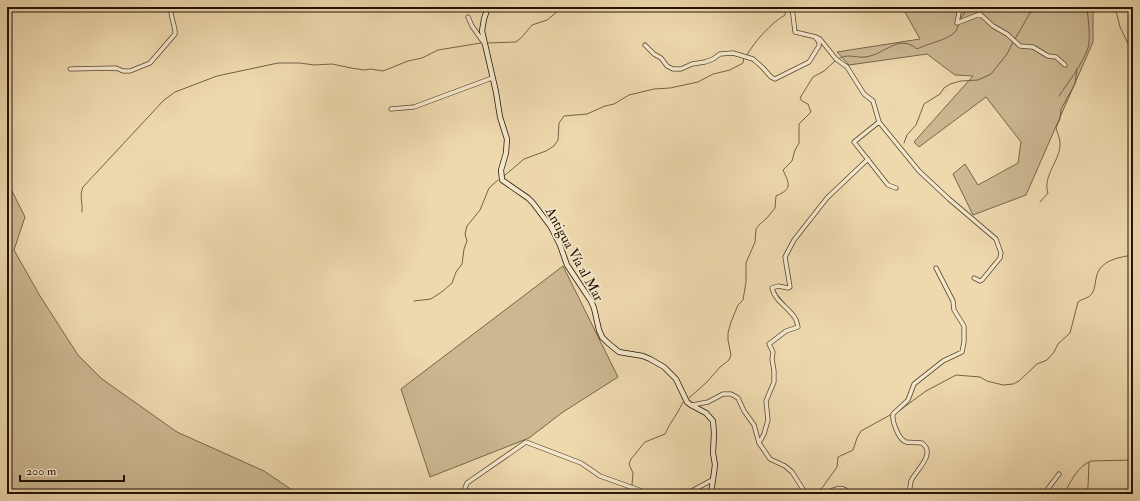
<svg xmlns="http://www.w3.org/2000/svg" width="1140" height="501" font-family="'IM FELL Double Pica',serif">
<rect width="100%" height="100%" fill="#eed8ae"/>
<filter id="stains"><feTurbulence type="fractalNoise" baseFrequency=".005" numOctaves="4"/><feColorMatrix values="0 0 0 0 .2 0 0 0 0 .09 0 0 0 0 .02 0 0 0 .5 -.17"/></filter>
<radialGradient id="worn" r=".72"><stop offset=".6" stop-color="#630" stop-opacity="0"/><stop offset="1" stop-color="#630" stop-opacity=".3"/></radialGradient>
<path fill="#cbb791" stroke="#76664a" d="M 902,7 L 1093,7 L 1093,42 L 1026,195 L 973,215 L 953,174 L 965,164 L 978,185 L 1018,163 L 1021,142 L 986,97 L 919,147 L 914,142 L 973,76 L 955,75 L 927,54 L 849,65 L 837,52 L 920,39 Z
M 11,189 L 25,217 L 14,250 L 40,296 L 78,355 L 102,379 L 177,432 L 264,471 L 298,494 L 7,494 L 7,190 Z
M 563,266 L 618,377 L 563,412 L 529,438 L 430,477 L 401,389 Z"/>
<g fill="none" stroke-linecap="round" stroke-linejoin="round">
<path stroke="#736247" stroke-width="1" d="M 1115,7 L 1120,27 L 1133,54
M 960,20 L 968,7
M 1015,39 L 1030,13 L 1039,7
M 488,43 L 516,42 L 522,37 L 532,25 L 547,20 L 563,7
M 747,55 C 754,42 771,23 785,15 L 786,7
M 838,59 C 848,53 854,58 865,57 C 885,55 898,33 917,49 C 926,44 948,40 955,32 C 957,30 958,26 959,23
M 1059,96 C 1069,81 1082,65 1088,48 C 1091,35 1088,20 1087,7
M 904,143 L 907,135 L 916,125 L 924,104 L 940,94 L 944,88 L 950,84 L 961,81 L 978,80 L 991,74 L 1007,54 L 1013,42
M 504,176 L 524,159 L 546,151 L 554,146 L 558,140 L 559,123 L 564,116 L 587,114 L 605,106 L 614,104 L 629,95 L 654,89 L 670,88 L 698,82 L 713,74 L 730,70 L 743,63 L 744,57
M 1040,202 L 1048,193 C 1042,176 1061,160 1060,143 C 1060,138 1057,132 1056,128 L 1060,119 L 1061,109 L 1075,84 L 1077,69
M 82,212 C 83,203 79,196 83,187 L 164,100 L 175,92 L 217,76 L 278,63 L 300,63 L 314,65 L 332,64 L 351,68 L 364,70 L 371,69 L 383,71 L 408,61 L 422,58 L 438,50 L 481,43
M 414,301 L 431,299 L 443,291 L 452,283 L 456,272 L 462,264 L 464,249 L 467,241 L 465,234 L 467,226 L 480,210 L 489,188 L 498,180
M 689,398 L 707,382 L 720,367 L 729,360 L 731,355 L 728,340 L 728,333 L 731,322 L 738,305 L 743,300 L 746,282 L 746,263 L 755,242 L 756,229 L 759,225 L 767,218 L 775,208 L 776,196 C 792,189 790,185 783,170 L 792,161 L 795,150 L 799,143 L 799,124 L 811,112 L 808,104 L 802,101 L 800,98 L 813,77 L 824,71 L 835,61
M 899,411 L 926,391 L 956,375 L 980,377 L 987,381 L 1003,385 L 1013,384 L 1019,381 L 1037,364 L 1047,360 L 1054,352 L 1058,344 L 1070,333 L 1078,302 C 1083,298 1089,299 1093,292 C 1096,285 1095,277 1099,270 C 1106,259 1121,257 1133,255
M 632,485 L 633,473 L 629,464 L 631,459 L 645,442 L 665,434 C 670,422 678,414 683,402
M 631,494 L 632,489
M 814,494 L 822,488 L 837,467 L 838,457 L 853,450 L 857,438 L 861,431 L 892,414
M 1064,494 C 1071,481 1077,467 1091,461 L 1133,460
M 1084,494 L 1088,487 L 1089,462"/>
<defs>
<path id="street" d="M 792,7 L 795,32 L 816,37 L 820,39 L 836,59 L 847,67 L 864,94 L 873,101 L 879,122 L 919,171 L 949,199 L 996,239 L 1001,253 L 1000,258 L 982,280 L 980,281 L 974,278
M 468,17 L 472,26 L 484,43
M 957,23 L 980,14 L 993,26 L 1007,34 L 1020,46 L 1033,47 L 1048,56 L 1056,57 L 1065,65
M 957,23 L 960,7
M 645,45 L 654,54 L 661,58 L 667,66 L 673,69 L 681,69 L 692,64 L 705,62 L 713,59 L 720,54 L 733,53 L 753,59 L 763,68 L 771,77 L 775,79 L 809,62 L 819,46 L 819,42 L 815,37
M 70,69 L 116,68 L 123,71 L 130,71 L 150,63 L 175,34 C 176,27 170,18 171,7
M 391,109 L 414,107 L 492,78
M 879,122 L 854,142 L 888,185 L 896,188
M 692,405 L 708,402 L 723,394 L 731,394 L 738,398 L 744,411 L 754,425 L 759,443 L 770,459 L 785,466 L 792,472 L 806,494
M 759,443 L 764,434 L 768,420 L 766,401 L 774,382 L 774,371 L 772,359 L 773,352 L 769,344 L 786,331 L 798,327 C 797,324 797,320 795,318 C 789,308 774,300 772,288 L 778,286 L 788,288 L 790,287 L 785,257 L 794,240 L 827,198 L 868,159
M 469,494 L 465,488 L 467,483 L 526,442 L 581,463 L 600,476 L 639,490 L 645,494
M 686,494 L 712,480
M 826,494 C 834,489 843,484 849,494
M 909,494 C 910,490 910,485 911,481 C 915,471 937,454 922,443 C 917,442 911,443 906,442 C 898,439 892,421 893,414 L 908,400 L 914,384 L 943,361 L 962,352 L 964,342 L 964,326 L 954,310 L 953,301 L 936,268
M 1044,494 L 1059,474"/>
<path id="secondary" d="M 488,7 L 484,19 L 482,31 L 496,92 L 500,117 L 507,139 L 506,153 L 501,170 L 502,180 L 528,198 L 533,203 L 551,227 L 560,245 L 567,265 L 591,301 L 594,308 L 599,330 L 602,337 L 608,343 L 619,352 L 643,356 L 650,359 L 664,367 L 676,379 L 687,402 L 691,405 L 706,413 L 713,421 L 714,433 L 713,453 L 715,465 L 711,494"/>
</defs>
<use href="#street" stroke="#55462e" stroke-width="5"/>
<use href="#secondary" stroke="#221504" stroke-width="6"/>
<use href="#street" stroke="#f4e6ca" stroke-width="3.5"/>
<use href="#secondary" stroke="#f4e6ca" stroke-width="4.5"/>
</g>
<g text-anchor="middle" stroke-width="3.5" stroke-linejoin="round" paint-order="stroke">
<g font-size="14" fill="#221504" stroke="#f4e6ca">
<text transform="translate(575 254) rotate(61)" y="5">Antigua Vía al Mar</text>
</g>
</g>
<rect width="1140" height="501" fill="none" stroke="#eed8ae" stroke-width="24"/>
<rect x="8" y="8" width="1124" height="485" fill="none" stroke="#221504" stroke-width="2"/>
<rect x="12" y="12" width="1116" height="477" fill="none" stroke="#221504"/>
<path d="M20 475v6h104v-6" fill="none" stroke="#221504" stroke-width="2"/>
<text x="26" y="475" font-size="12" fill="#221504" stroke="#f4e6ca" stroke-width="3" paint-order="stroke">200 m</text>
<rect width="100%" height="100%" filter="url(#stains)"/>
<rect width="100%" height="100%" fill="url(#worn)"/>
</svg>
